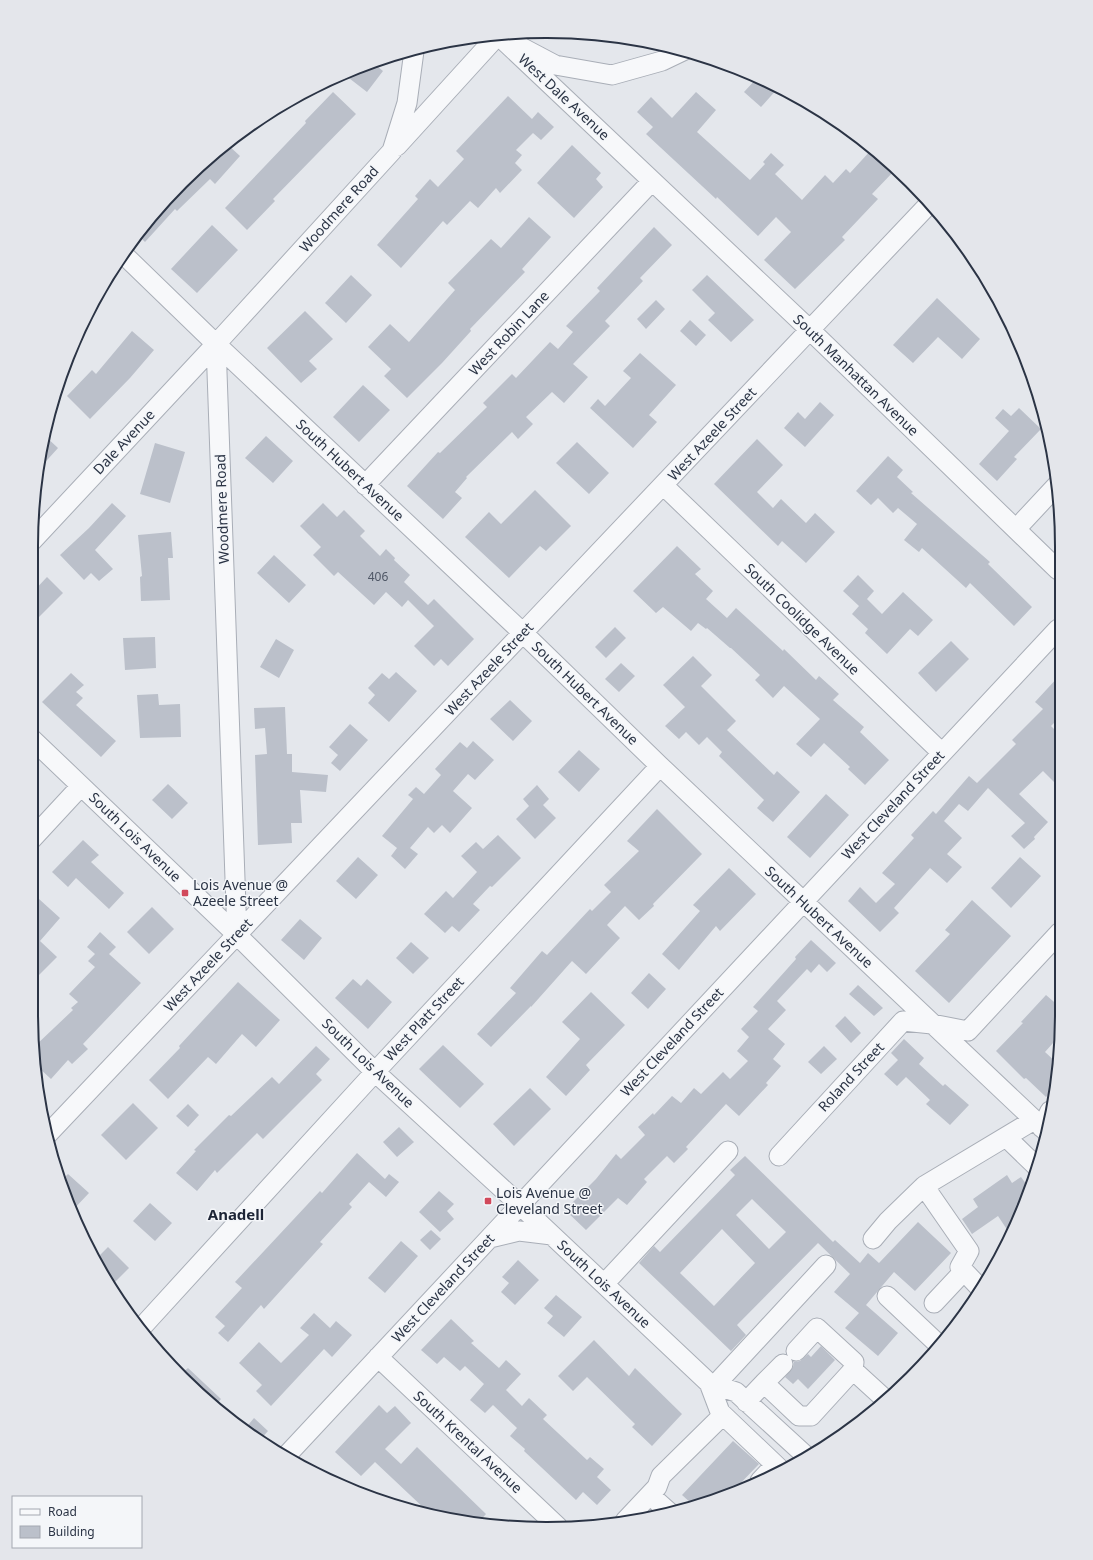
<svg xmlns="http://www.w3.org/2000/svg" width="1093" height="1560" font-family="'Noto Sans',sans-serif">
<rect width="100%" height="100%" fill="#e4e7ec"/>
<path fill="#bbc0ca" fill-rule="evenodd" d="M 372,62 L 383,71 L 367,92 L 345,75 Z
M 757,78 L 773,83 L 778,88 L 761,107 L 744,92 Z
M 333,92 L 356,114 L 273,199 L 275,201 L 247,230 L 225,208 L 306,123 L 305,121 Z
M 696,92 L 716,110 L 697,132 L 750,180 L 765,164 L 763,162 L 771,153 L 784,165 L 775,174 L 802,200 L 825,175 L 833,183 L 846,169 L 850,173 L 872,149 L 895,170 L 872,194 L 878,199 L 842,237 L 845,240 L 795,289 L 764,260 L 791,232 L 776,217 L 758,236 L 717,197 L 716,199 L 646,134 L 653,127 L 637,112 L 651,97 L 672,118 Z
M 508,96 L 532,119 L 538,112 L 554,127 L 541,140 L 533,133 L 516,150 L 522,155 L 515,163 L 522,170 L 500,193 L 496,188 L 478,208 L 470,201 L 447,225 L 443,221 L 401,268 L 377,245 L 418,199 L 415,196 L 430,179 L 438,187 L 464,159 L 456,151 Z
M 227,144 L 240,156 L 215,184 L 210,179 L 177,211 L 175,209 L 145,242 L 137,234 L 206,159 Z
M 572,145 L 601,173 L 596,179 L 603,187 L 574,218 L 537,183 Z
M 529,217 L 551,237 L 522,269 L 525,272 L 470,329 L 471,331 L 442,363 L 407,398 L 384,376 L 391,369 L 368,347 L 390,324 L 409,342 L 455,290 L 448,283 L 491,239 L 501,248 Z
M 212,225 L 238,250 L 197,293 L 171,269 Z
M 654,227 L 672,245 L 640,278 L 643,281 L 605,321 L 610,326 L 573,364 L 588,377 L 564,403 L 552,392 L 526,417 L 533,424 L 518,439 L 512,432 L 466,477 L 467,478 L 455,492 L 462,498 L 443,519 L 407,486 L 438,452 L 440,453 L 487,407 L 483,403 L 512,374 L 516,378 L 550,342 L 558,349 L 573,332 L 566,326 L 600,291 L 597,288 Z
M 351,275 L 372,295 L 346,323 L 325,303 Z
M 707,275 L 754,320 L 731,342 L 708,320 L 715,313 L 692,290 Z
M 937,298 L 980,339 L 962,359 L 938,337 L 913,363 L 893,345 Z
M 656,300 L 665,309 L 646,329 L 637,319 Z
M 305,311 L 333,339 L 309,361 L 317,369 L 301,383 L 267,348 Z
M 690,320 L 706,335 L 696,346 L 680,331 Z
M 132,331 L 154,350 L 130,378 L 90,419 L 67,396 L 92,370 L 96,374 Z
M 640,353 L 676,385 L 649,415 L 657,422 L 633,448 L 590,408 L 598,399 L 605,406 L 631,378 L 623,371 Z
M 363,385 L 390,410 L 359,442 L 333,417 Z
M 820,402 L 834,415 L 805,447 L 784,428 L 798,412 L 805,419 Z
M 1019,408 L 1041,429 L 1014,457 L 1017,459 L 997,481 L 979,464 L 1009,431 L 995,418 L 1003,409 L 1011,416 Z
M 44,435 L 58,448 L 39,469 L 41,446 Z
M 266,436 L 293,461 L 273,483 L 245,458 Z
M 757,439 L 783,465 L 757,492 L 773,508 L 781,499 L 806,523 L 815,513 L 835,532 L 806,563 L 782,541 L 778,546 L 714,484 Z
M 577,442 L 609,473 L 589,494 L 556,463 Z
M 155,443 L 185,452 L 170,503 L 140,494 Z
M 888,456 L 903,470 L 897,477 L 913,492 L 911,493 L 990,562 L 988,564 L 1032,607 L 1014,626 L 970,583 L 966,588 L 922,548 L 919,552 L 904,540 L 917,524 L 898,508 L 893,513 L 878,498 L 871,505 L 856,491 Z
M 535,490 L 571,526 L 546,551 L 540,546 L 509,578 L 465,537 L 489,512 L 501,524 Z
M 112,503 L 126,516 L 95,550 L 113,569 L 99,581 L 91,573 L 84,580 L 60,555 L 89,528 Z
M 323,503 L 337,517 L 344,510 L 365,531 L 360,536 L 380,556 L 386,549 L 395,558 L 394,560 L 410,575 L 404,582 L 428,605 L 434,599 L 474,639 L 448,666 L 441,659 L 434,666 L 414,646 L 434,626 L 408,600 L 402,607 L 386,592 L 374,605 L 338,572 L 334,576 L 313,555 L 321,547 L 300,526 Z
M 171,532 L 173,558 L 168,558 L 170,600 L 141,601 L 140,577 L 142,576 L 138,535 Z
M 677,546 L 701,569 L 695,574 L 713,591 L 706,599 L 727,618 L 736,608 L 783,651 L 784,649 L 816,680 L 819,676 L 839,694 L 833,700 L 864,727 L 860,732 L 889,760 L 865,785 L 848,769 L 850,767 L 824,743 L 811,757 L 796,744 L 820,719 L 784,686 L 773,698 L 755,680 L 760,675 L 731,648 L 730,648 L 707,628 L 706,629 L 698,623 L 691,631 L 663,607 L 656,613 L 633,591 Z
M 274,555 L 306,585 L 289,603 L 257,573 Z
M 858,575 L 874,591 L 867,599 L 882,614 L 903,592 L 933,620 L 918,636 L 910,629 L 887,654 L 865,633 L 868,629 L 852,614 L 859,606 L 843,591 Z
M 47,577 L 63,593 L 31,625 L 31,594 Z
M 615,627 L 626,638 L 606,658 L 595,647 Z
M 155,637 L 156,668 L 125,670 L 123,638 Z
M 276,639 L 294,650 L 279,678 L 260,667 Z
M 951,641 L 969,659 L 936,692 L 918,673 Z
M 693,656 L 712,675 L 701,686 L 736,721 L 727,730 L 774,775 L 777,771 L 800,792 L 773,822 L 757,808 L 764,800 L 719,756 L 722,752 L 707,737 L 699,745 L 686,732 L 679,739 L 665,726 L 685,707 L 663,685 Z
M 621,663 L 635,676 L 619,692 L 605,679 Z
M 396,672 L 417,691 L 389,722 L 368,703 L 375,695 L 368,688 L 382,673 L 389,679 Z
M 71,673 L 84,685 L 76,692 L 83,698 L 76,705 L 116,741 L 101,757 L 42,702 Z
M 1059,676 L 1059,718 L 1051,726 L 1059,734 L 1059,787 L 1043,771 L 1019,794 L 1048,822 L 1034,837 L 1035,839 L 1024,849 L 1011,836 L 1025,823 L 988,788 L 968,811 L 959,804 L 944,821 L 962,838 L 947,854 L 962,867 L 947,883 L 930,868 L 894,908 L 899,913 L 880,932 L 848,901 L 860,887 L 876,903 L 895,884 L 882,873 L 914,838 L 911,835 L 933,811 L 936,814 L 969,776 L 977,783 L 1016,744 L 1012,740 L 1043,709 L 1035,702 Z
M 158,694 L 159,705 L 180,704 L 181,737 L 140,738 L 137,695 Z
M 510,700 L 532,721 L 513,741 L 490,719 Z
M 285,707 L 287,754 L 292,754 L 292,772 L 328,775 L 326,792 L 300,790 L 302,823 L 291,823 L 292,843 L 258,845 L 255,755 L 267,754 L 265,728 L 255,729 L 254,708 Z
M 350,724 L 368,740 L 340,771 L 331,763 L 338,755 L 329,747 Z
M 473,741 L 494,760 L 475,780 L 468,774 L 453,791 L 472,808 L 450,833 L 442,825 L 434,833 L 428,827 L 410,848 L 418,854 L 405,869 L 391,856 L 397,848 L 382,836 L 413,799 L 408,795 L 416,787 L 424,794 L 441,775 L 435,769 L 460,742 L 467,748 Z
M 579,750 L 600,769 L 579,792 L 558,772 Z
M 168,784 L 188,803 L 172,819 L 152,800 Z
M 537,785 L 549,799 L 543,805 L 556,818 L 535,839 L 516,819 L 529,806 L 523,799 Z
M 826,794 L 849,815 L 810,858 L 787,837 Z
M 657,809 L 702,854 L 653,904 L 654,906 L 639,920 L 625,906 L 607,925 L 620,938 L 586,974 L 572,961 L 531,1007 L 531,1006 L 491,1047 L 477,1034 L 516,993 L 510,988 L 542,951 L 547,955 L 590,909 L 592,911 L 611,892 L 604,885 L 639,851 L 627,841 Z
M 498,835 L 521,858 L 492,887 L 490,886 L 473,904 L 480,910 L 459,932 L 452,926 L 445,933 L 424,914 L 446,891 L 453,898 L 477,872 L 461,856 L 476,842 L 483,849 Z
M 83,840 L 99,855 L 91,862 L 124,893 L 109,909 L 76,878 L 68,887 L 52,872 Z
M 358,857 L 378,875 L 356,899 L 336,881 Z
M 1020,857 L 1041,876 L 1011,908 L 991,888 Z
M 729,868 L 756,894 L 720,931 L 716,926 L 679,970 L 662,954 L 700,911 L 693,905 Z
M 39,899 L 60,918 L 40,941 L 57,957 L 39,975 L 31,967 L 31,907 Z
M 972,900 L 1011,936 L 949,1003 L 915,971 L 950,934 L 945,930 Z
M 152,907 L 174,929 L 149,954 L 127,932 Z
M 300,919 L 322,938 L 304,960 L 281,940 Z
M 100,932 L 116,947 L 109,954 L 141,983 L 83,1044 L 88,1049 L 72,1064 L 68,1060 L 51,1079 L 38,1067 L 35,1046 L 73,1010 L 71,1008 L 78,1002 L 69,994 L 95,967 L 88,961 L 95,954 L 87,947 Z
M 811,940 L 836,963 L 827,972 L 819,964 L 811,973 L 807,969 L 777,1001 L 786,1010 L 768,1029 L 785,1044 L 773,1059 L 781,1066 L 766,1083 L 768,1085 L 739,1116 L 726,1104 L 686,1147 L 688,1149 L 674,1163 L 667,1156 L 644,1179 L 647,1182 L 627,1205 L 618,1198 L 586,1230 L 565,1210 L 596,1179 L 616,1154 L 621,1159 L 645,1135 L 638,1127 L 653,1113 L 654,1115 L 672,1096 L 681,1103 L 694,1088 L 701,1094 L 723,1072 L 730,1079 L 748,1061 L 737,1051 L 749,1037 L 741,1029 L 758,1011 L 753,1007 L 796,959 L 795,957 Z
M 411,942 L 429,958 L 413,974 L 396,958 Z
M 649,973 L 666,989 L 648,1009 L 631,993 Z
M 353,979 L 361,986 L 367,979 L 392,1002 L 368,1029 L 335,998 Z
M 238,982 L 280,1020 L 256,1047 L 242,1034 L 216,1064 L 208,1057 L 168,1099 L 149,1080 L 180,1048 L 179,1046 Z
M 858,985 L 883,1008 L 874,1016 L 849,994 Z
M 591,992 L 625,1025 L 586,1065 L 590,1070 L 566,1096 L 546,1077 L 580,1039 L 562,1022 Z
M 1046,995 L 1061,1008 L 1061,1034 L 1045,1052 L 1058,1064 L 1054,1089 L 1046,1097 L 1026,1078 L 1024,1079 L 996,1051 L 1023,1023 L 1021,1022 Z
M 845,1016 L 861,1033 L 851,1043 L 835,1026 Z
M 904,1039 L 924,1058 L 919,1064 L 943,1086 L 945,1084 L 969,1105 L 950,1125 L 926,1104 L 930,1100 L 906,1077 L 897,1086 L 884,1074 L 898,1060 L 891,1053 Z
M 443,1045 L 484,1084 L 460,1108 L 419,1069 Z
M 316,1046 L 330,1059 L 316,1074 L 322,1080 L 263,1139 L 257,1133 L 217,1173 L 215,1170 L 197,1191 L 176,1173 L 196,1151 L 194,1150 L 229,1115 L 231,1116 L 272,1077 L 279,1084 Z
M 824,1046 L 837,1059 L 821,1074 L 808,1062 Z
M 530,1088 L 551,1109 L 514,1146 L 493,1124 Z
M 133,1103 L 158,1128 L 126,1160 L 101,1135 Z
M 188,1104 L 199,1115 L 188,1127 L 176,1116 Z
M 399,1127 L 414,1142 L 397,1157 L 383,1142 Z
M 357,1153 L 385,1179 L 389,1174 L 399,1182 L 386,1197 L 369,1182 L 349,1204 L 352,1207 L 320,1242 L 323,1244 L 264,1309 L 261,1305 L 228,1342 L 218,1333 L 225,1326 L 215,1317 L 242,1288 L 235,1282 L 320,1191 L 322,1193 Z
M 745,1156 L 833,1242 L 835,1240 L 860,1263 L 868,1253 L 879,1263 L 918,1222 L 951,1253 L 915,1291 L 894,1272 L 866,1305 L 898,1333 L 878,1356 L 845,1328 L 859,1313 L 834,1292 L 850,1274 L 818,1243 L 737,1325 L 746,1335 L 731,1351 L 639,1263 L 654,1246 L 660,1252 L 735,1175 L 730,1170 ZM 752,1199 L 786,1232 L 769,1249 L 736,1215 ZM 722,1229 L 755,1263 L 714,1306 L 680,1273 Z
M 68,1174 L 89,1193 L 71,1212 L 60,1182 Z
M 1007,1175 L 1012,1183 L 1021,1177 L 1029,1188 L 1014,1227 L 1008,1231 L 998,1216 L 972,1234 L 962,1219 L 978,1207 L 973,1199 Z
M 439,1191 L 454,1204 L 447,1211 L 454,1219 L 440,1232 L 419,1212 Z
M 150,1203 L 172,1223 L 155,1241 L 133,1221 Z
M 431,1230 L 441,1239 L 430,1250 L 420,1240 Z
M 401,1241 L 418,1256 L 385,1293 L 368,1278 Z
M 108,1247 L 129,1268 L 111,1286 L 96,1259 Z
M 518,1260 L 539,1280 L 515,1305 L 501,1292 L 509,1283 L 502,1277 Z
M 556,1295 L 582,1317 L 564,1337 L 547,1323 L 553,1316 L 544,1308 Z
M 314,1313 L 330,1328 L 336,1321 L 352,1335 L 332,1357 L 324,1349 L 271,1406 L 256,1391 L 262,1385 L 239,1363 L 259,1342 L 281,1363 L 309,1335 L 300,1328 Z
M 451,1319 L 474,1341 L 471,1343 L 499,1368 L 506,1360 L 521,1374 L 506,1390 L 522,1406 L 529,1398 L 547,1415 L 543,1419 L 587,1460 L 590,1457 L 604,1469 L 597,1477 L 611,1490 L 597,1505 L 583,1492 L 576,1500 L 524,1451 L 525,1449 L 510,1436 L 517,1428 L 493,1405 L 485,1413 L 470,1400 L 484,1384 L 465,1366 L 460,1371 L 444,1357 L 437,1364 L 421,1350 Z
M 594,1340 L 629,1376 L 635,1368 L 682,1414 L 652,1446 L 632,1427 L 635,1424 L 587,1377 L 573,1391 L 558,1376 Z
M 821,1346 L 835,1360 L 808,1389 L 798,1379 L 793,1384 L 785,1377 L 793,1367 L 794,1362 L 800,1361 L 808,1354 L 811,1357 Z
M 188,1368 L 221,1399 L 214,1407 L 207,1401 L 182,1373 Z
M 379,1405 L 387,1413 L 395,1406 L 411,1423 L 385,1449 L 401,1464 L 417,1447 L 486,1514 L 477,1524 L 427,1511 L 375,1462 L 361,1476 L 335,1452 Z
M 254,1418 L 268,1431 L 259,1441 L 244,1430 Z
M 733,1441 L 759,1464 L 735,1489 L 692,1504 L 682,1495 Z"/>
<g fill="none" stroke-linecap="round" stroke-linejoin="round">
<defs>
<path id="minor" d="M 498,35 L 810,330 L 1058,570
M 519,46 L 555,65 L 612,75 L 662,61 L 685,50
M 397,146 L 498,35
M 123,254 L 216,344 L 523,633 L 660,766 L 1047,1132
M 365,485 L 652,181
M 663,485 L 942,753
M 1016,529 L 1058,484
M 32,541 L 216,344
M 31,738 L 237,935 L 375,1072 L 520,1205 L 709,1383 L 736,1392 L 805,1455
M 31,840 L 81,786
M 237,935 L 216,344 L 392,151 L 407,103 L 414,51
M 1042,1128 L 1050,1111
M 47,1135 L 930,203
M 1006,1137 L 1037,1167
M 779,1156 L 903,1021 L 932,1024 L 968,1031 L 1060,932
M 924,1186 L 1034,1120
M 490,1238 L 519,1231 L 552,1235
M 873,1239 L 888,1221 L 924,1186 L 969,1251 L 960,1267 L 980,1288
M 604,1284 L 728,1151
M 887,1296 L 939,1345
M 934,1303 L 963,1272
M 142,1327 L 375,1072 L 660,766
M 796,1351 L 817,1328 L 854,1362 L 853,1370
M 378,1357 L 558,1527
M 709,1383 L 720,1412 L 782,1471
M 764,1383 L 783,1364
M 715,1385 L 826,1265
M 746,1402 L 764,1383 L 799,1416 L 811,1416 L 853,1370 L 887,1401
M 286,1456 L 1058,629
M 760,1481 L 775,1465
M 650,1495 L 669,1512
M 625,1521 L 657,1487 L 661,1476 L 723,1415"/>
</defs>
<use href="#minor" stroke="#a9aeb7" stroke-width="21"/>
<use href="#minor" stroke="#f7f8fa" stroke-width="19"/>
</g>
<g fill="#d1495b" stroke="#f4f6f9" stroke-width="1.5">
<rect x="181" y="889" width="8" height="8" rx="2"/>
<rect x="484" y="1197" width="8" height="8" rx="2"/>
</g>
<g text-anchor="middle" stroke-width="3" stroke-linejoin="round" paint-order="stroke">
<g font-size="12" fill="#4f5766">
<text x="378" y="581">406</text>
</g>
<g font-size="14" fill="#2b3445" stroke="#f4f6f9">
<text transform="translate(564 97) rotate(43)" y="5">West Dale Avenue</text>
<text transform="translate(339 209) rotate(-48)" y="5">Woodmere Road</text>
<text transform="translate(509 333) rotate(-47)" y="5">West Robin Lane</text>
<text transform="translate(856 375) rotate(44)" y="5">South Manhattan Avenue</text>
<text transform="translate(712 434) rotate(-47)" y="5">West Azeele Street</text>
<text transform="translate(124 442) rotate(-47)" y="5">Dale Avenue</text>
<text transform="translate(350 470) rotate(43)" y="5">South Hubert Avenue</text>
<text transform="translate(222 509) rotate(-92)" y="5">Woodmere Road</text>
<text transform="translate(802 619) rotate(44)" y="5">South Coolidge Avenue</text>
<text transform="translate(489 669) rotate(-47)" y="5">West Azeele Street</text>
<text transform="translate(585 693) rotate(44)" y="5">South Hubert Avenue</text>
<text transform="translate(893 805) rotate(-47)" y="5">West Cleveland Street</text>
<text transform="translate(135 837) rotate(44)" y="5">South Lois Avenue</text>
<text transform="translate(819 917) rotate(43)" y="5">South Hubert Avenue</text>
<text transform="translate(208 965) rotate(-47)" y="5">West Azeele Street</text>
<text transform="translate(424 1019) rotate(-47)" y="5">West Platt Street</text>
<text transform="translate(672 1042) rotate(-47)" y="5">West Cleveland Street</text>
<text transform="translate(368 1063) rotate(44)" y="5">South Lois Avenue</text>
<text transform="translate(851 1077) rotate(-47)" y="5">Roland Street</text>
<text transform="translate(604 1284) rotate(43)" y="5">South Lois Avenue</text>
<text transform="translate(443 1288) rotate(-47)" y="5">West Cleveland Street</text>
<text transform="translate(468 1442) rotate(43)" y="5">South Krental Avenue</text>
</g>
<g font-size="14" fill="#2b3445" stroke="#f4f6f9" text-anchor="start">
<text x="193" y="890">Lois Avenue @<tspan x="193" dy="16">Azeele Street</tspan></text>
<text x="496" y="1198">Lois Avenue @<tspan x="496" dy="16">Cleveland Street</tspan></text>
</g>
<g font-size="15" font-weight="bold" fill="#1d2536" stroke="#f4f6f9">
<text x="236" y="1220">Anadell</text>
</g>
</g>
<path d="M0 0H1093V1560H0ZM546 38H547A508 508 0 0 1 1055 546V1014A508 508 0 0 1 547 1522H546A508 508 0 0 1 38 1014V546A508 508 0 0 1 546 38Z" fill="#e4e6eb" fill-rule="evenodd"/>
<path fill="none" stroke="#2b3445" stroke-width="2" d="M546 38H547A508 508 0 0 1 1055 546V1014A508 508 0 0 1 547 1522H546A508 508 0 0 1 38 1014V546A508 508 0 0 1 546 38Z"/>
<rect x="12" y="1496" width="130" height="52" fill="#f4f6f9" stroke="#a4a8b1"/>
<rect x="20" y="1509" width="20" height="6" fill="#f7f8fa" stroke="#a4a8b1"/>
<text x="48" y="1516" font-size="12" fill="#2b3445">Road</text>
<rect x="20" y="1526" width="20" height="12" fill="#bbc0ca" stroke="#a4a8b1"/>
<text x="48" y="1536" font-size="12" fill="#2b3445">Building</text>
</svg>
